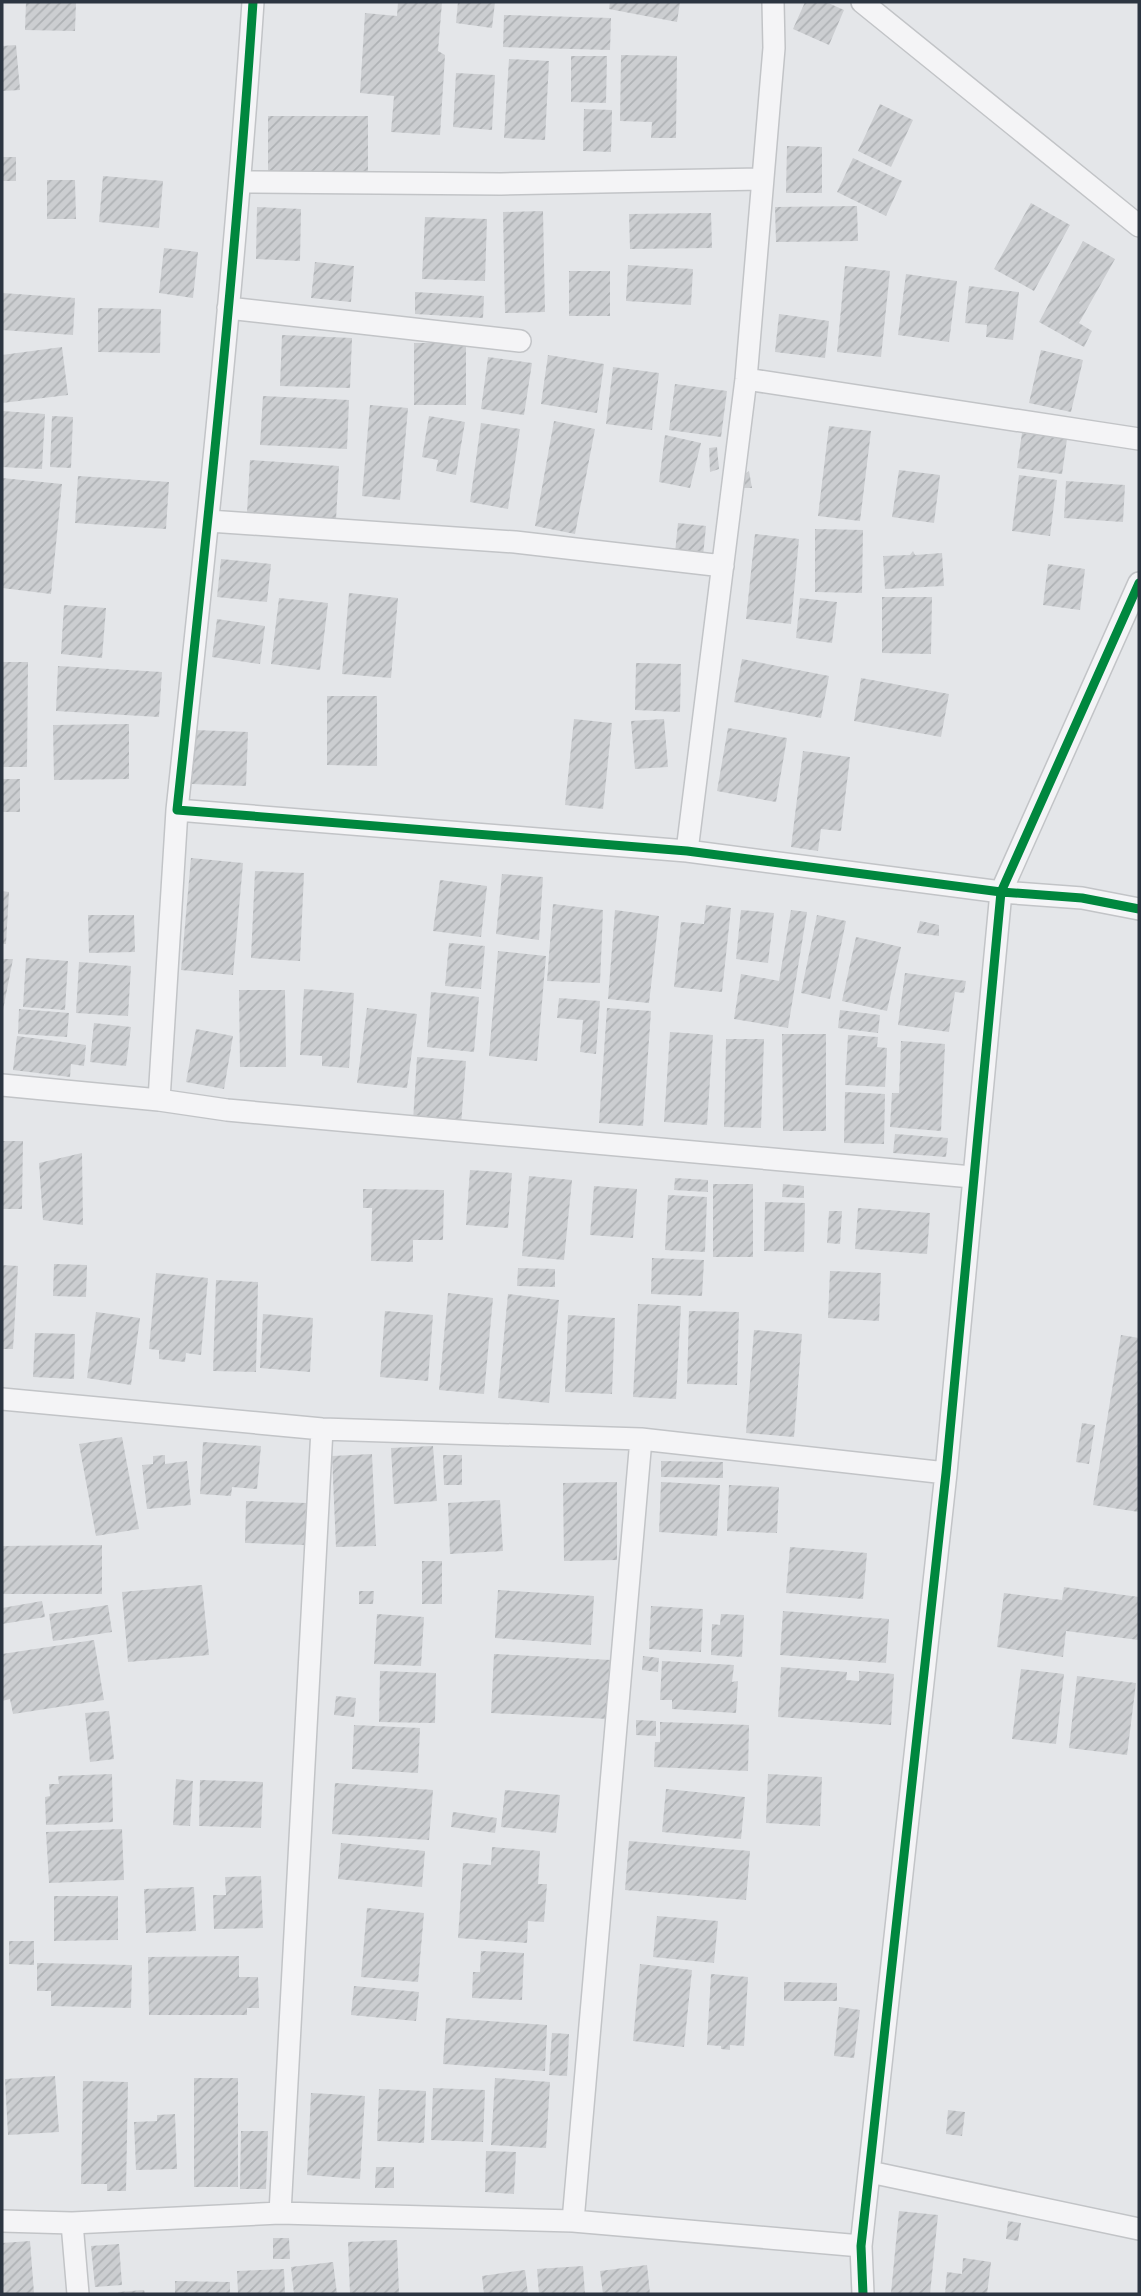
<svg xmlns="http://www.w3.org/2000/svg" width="1141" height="2296" font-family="Manrope,sans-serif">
<defs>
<pattern id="building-hatch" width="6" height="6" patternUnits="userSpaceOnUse" patternTransform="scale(1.75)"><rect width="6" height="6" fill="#ccced1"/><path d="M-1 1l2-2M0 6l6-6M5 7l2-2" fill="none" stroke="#afb2b5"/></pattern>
</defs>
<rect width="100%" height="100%" fill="#e4e6e9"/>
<path fill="url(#building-hatch)" d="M 26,2 L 76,2 L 75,31 L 25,30 Z
M 398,2 L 442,2 L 438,51 L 445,55 L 440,135 L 391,132 L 394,96 L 360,93 L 365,13 L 397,16 Z
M 458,2 L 495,2 L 492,28 L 456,23 Z
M 610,2 L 680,2 L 677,22 L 609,9 Z
M 805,2 L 826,2 L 844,10 L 829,45 L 793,29 Z
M 504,15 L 611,18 L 610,50 L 503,47 Z
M 16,45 L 20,90 L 2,91 L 2,46 Z
M 621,55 L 677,56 L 676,138 L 651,138 L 652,122 L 620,121 Z
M 571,56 L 607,56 L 606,103 L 571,102 Z
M 509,59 L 549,61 L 545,140 L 504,138 Z
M 456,73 L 495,75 L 492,130 L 453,127 Z
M 880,104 L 913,120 L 891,167 L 858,151 Z
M 584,109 L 612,110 L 611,152 L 583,151 Z
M 268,116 L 368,116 L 368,171 L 268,172 Z
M 787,146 L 822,147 L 822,193 L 786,193 Z
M 2,157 L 16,157 L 16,181 L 2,181 Z
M 853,158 L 902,181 L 886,216 L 837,192 Z
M 103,176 L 163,181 L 159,228 L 99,222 Z
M 47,180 L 75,180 L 76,219 L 47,219 Z
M 1031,203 L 1070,225 L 1034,291 L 994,269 Z
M 857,206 L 858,241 L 776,242 L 775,207 Z
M 257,207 L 301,209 L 300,261 L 256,259 Z
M 543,211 L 545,312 L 505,313 L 503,212 Z
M 711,213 L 712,248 L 630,249 L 629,214 Z
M 425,217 L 487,219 L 485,281 L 422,279 Z
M 1083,241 L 1115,259 L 1079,323 L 1092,331 L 1084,347 L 1039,322 Z
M 164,248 L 198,252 L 193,298 L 159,293 Z
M 315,262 L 354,266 L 351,302 L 311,298 Z
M 628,265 L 693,269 L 691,305 L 626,301 Z
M 845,266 L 890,271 L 881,357 L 837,352 Z
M 569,271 L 610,271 L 610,316 L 569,316 Z
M 906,274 L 957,281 L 949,342 L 898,335 Z
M 969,286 L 1019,292 L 1013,340 L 986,337 L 987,325 L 965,323 Z
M 415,292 L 484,296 L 483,318 L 415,314 Z
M 2,293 L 75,298 L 73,335 L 2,330 Z
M 98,308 L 161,309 L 160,353 L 98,352 Z
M 779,314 L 829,321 L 825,358 L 775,352 Z
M 282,335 L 352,338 L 350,388 L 280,386 Z
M 414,343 L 466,343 L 466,405 L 414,405 Z
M 62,347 L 68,395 L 2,403 L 2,355 Z
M 1041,350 L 1083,360 L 1071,412 L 1029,403 Z
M 548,355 L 604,364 L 597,413 L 541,404 Z
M 488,357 L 532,363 L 524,415 L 481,409 Z
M 613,367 L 659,373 L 652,430 L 606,424 Z
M 675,384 L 727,391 L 721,437 L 669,430 Z
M 263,396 L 349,400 L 347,449 L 260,445 Z
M 370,405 L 408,408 L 400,500 L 362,496 Z
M 2,411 L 45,414 L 42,469 L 2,467 Z
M 52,416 L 73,417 L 71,468 L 50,467 Z
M 429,416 L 465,422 L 456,475 L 436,471 L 438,460 L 422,457 Z
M 554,421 L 595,429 L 575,534 L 535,526 Z
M 481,423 L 520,429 L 508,509 L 470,502 Z
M 829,426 L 871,431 L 860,521 L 818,516 Z
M 1022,433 L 1067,439 L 1062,474 L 1017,468 Z
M 665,435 L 701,443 L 690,488 L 659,482 Z
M 717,447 L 719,469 L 710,472 L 709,448 Z
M 250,460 L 339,466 L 336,520 L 247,513 Z
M 899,470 L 940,475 L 934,523 L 892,517 Z
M 749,471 L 752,488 L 744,488 L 742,476 Z
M 1019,475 L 1057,480 L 1050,536 L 1012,531 Z
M 78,476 L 169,482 L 166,529 L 75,523 Z
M 2,478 L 62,484 L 51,594 L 2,588 Z
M 1066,481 L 1125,485 L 1123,522 L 1064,518 Z
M 678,523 L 706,526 L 703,556 L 675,553 Z
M 815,529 L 863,530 L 862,593 L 815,592 Z
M 755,534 L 799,539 L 791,624 L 746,619 Z
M 913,551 L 915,555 L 942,553 L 944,586 L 885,589 L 883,556 L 910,555 Z
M 221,559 L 271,564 L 267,602 L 217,597 Z
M 1048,564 L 1085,569 L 1080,610 L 1043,605 Z
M 349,593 L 398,598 L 391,678 L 342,674 Z
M 882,597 L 932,597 L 931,654 L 882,653 Z
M 279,598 L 328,603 L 320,670 L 271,664 Z
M 800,598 L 837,602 L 832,643 L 796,638 Z
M 64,605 L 106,608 L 102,658 L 61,654 Z
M 217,619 L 265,626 L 260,664 L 212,657 Z
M 742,659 L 829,676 L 821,718 L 734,702 Z
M 2,662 L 28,662 L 27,767 L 2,767 Z
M 636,663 L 681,664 L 680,712 L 635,710 Z
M 58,666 L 162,672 L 159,717 L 56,711 Z
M 861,678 L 949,694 L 941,737 L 854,721 Z
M 327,696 L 377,696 L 377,766 L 327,765 Z
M 574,719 L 612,723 L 603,809 L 565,805 Z
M 664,719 L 668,767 L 635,769 L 631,721 Z
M 129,724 L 129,779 L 54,780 L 53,725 Z
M 728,728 L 787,738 L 776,802 L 717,791 Z
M 194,730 L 248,732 L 246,786 L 192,784 Z
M 803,751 L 850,757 L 841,831 L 821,829 L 818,851 L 791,847 Z
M 2,779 L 20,779 L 20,812 L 2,812 Z
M 191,858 L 243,863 L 233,975 L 181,970 Z
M 255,871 L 304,873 L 300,961 L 251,958 Z
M 502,874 L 543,877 L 539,940 L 496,934 Z
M 440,880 L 487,886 L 481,937 L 433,931 Z
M 2,891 L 9,892 L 6,944 L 2,944 Z
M 553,904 L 603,910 L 600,983 L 547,981 Z
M 706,905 L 731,908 L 722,992 L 674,987 L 681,922 L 704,924 Z
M 615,910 L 659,916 L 649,1003 L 608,999 Z
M 741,910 L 774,913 L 768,963 L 736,959 Z
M 791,910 L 807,912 L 788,1028 L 734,1019 L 741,974 L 779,981 Z
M 88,915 L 134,915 L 135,952 L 89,953 Z
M 817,915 L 846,921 L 830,999 L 801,993 Z
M 920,921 L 939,925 L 939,936 L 917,933 Z
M 856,937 L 901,947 L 887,1011 L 842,1001 Z
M 449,943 L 485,946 L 481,989 L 445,986 Z
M 498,951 L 546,956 L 537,1061 L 489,1056 Z
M 26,958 L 68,961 L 65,1010 L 23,1007 Z
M 2,959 L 13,959 L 3,1010 L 2,1010 Z
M 79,962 L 131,966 L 128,1016 L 76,1013 Z
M 905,973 L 966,981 L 964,993 L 955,992 L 949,1032 L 898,1025 Z
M 304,989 L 354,993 L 349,1068 L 322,1066 L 322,1056 L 300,1055 Z
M 239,990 L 285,990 L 286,1067 L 240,1067 Z
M 431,992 L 479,997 L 474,1052 L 427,1047 Z
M 559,998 L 600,1001 L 596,1054 L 580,1052 L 583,1020 L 557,1018 Z
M 367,1008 L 417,1014 L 407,1088 L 357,1083 Z
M 607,1008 L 651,1011 L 643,1126 L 599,1123 Z
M 19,1009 L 69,1013 L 67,1037 L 18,1034 Z
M 840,1010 L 880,1015 L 878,1033 L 838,1028 Z
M 94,1023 L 131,1027 L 126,1066 L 90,1062 Z
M 196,1029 L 233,1036 L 224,1089 L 186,1082 Z
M 670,1032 L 713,1035 L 707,1125 L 664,1122 Z
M 782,1034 L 826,1034 L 826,1131 L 783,1131 Z
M 848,1035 L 878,1037 L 877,1047 L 887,1048 L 885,1087 L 845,1085 Z
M 17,1036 L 86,1045 L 84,1066 L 71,1064 L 70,1077 L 13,1070 Z
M 726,1039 L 764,1039 L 761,1128 L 724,1127 Z
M 901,1041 L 945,1044 L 941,1131 L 890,1127 L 892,1093 L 899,1093 Z
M 417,1057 L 466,1061 L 461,1125 L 413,1121 Z
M 845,1092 L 885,1094 L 884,1144 L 844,1143 Z
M 895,1134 L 948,1138 L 946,1157 L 893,1153 Z
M 2,1141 L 23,1141 L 22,1209 L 2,1209 Z
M 82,1153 L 83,1225 L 43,1220 L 39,1163 Z
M 470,1170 L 512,1173 L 508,1228 L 466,1225 Z
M 529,1176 L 572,1180 L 564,1260 L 522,1256 Z
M 675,1178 L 708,1180 L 708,1192 L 674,1190 Z
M 713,1184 L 753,1184 L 753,1257 L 713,1257 Z
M 783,1184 L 804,1186 L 804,1198 L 782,1197 Z
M 594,1186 L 637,1189 L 633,1238 L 590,1235 Z
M 363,1189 L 444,1190 L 443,1240 L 413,1240 L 413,1262 L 371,1261 L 372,1208 L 363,1208 Z
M 668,1195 L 707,1197 L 705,1252 L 665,1250 Z
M 765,1202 L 805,1203 L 804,1252 L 764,1251 Z
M 858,1208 L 930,1213 L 927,1254 L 855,1249 Z
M 829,1211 L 842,1211 L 840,1244 L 827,1243 Z
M 652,1258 L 704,1260 L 702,1296 L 651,1294 Z
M 54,1264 L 87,1265 L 86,1297 L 53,1296 Z
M 2,1265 L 18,1266 L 13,1349 L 2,1349 Z
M 518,1268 L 555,1269 L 555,1287 L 517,1286 Z
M 830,1271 L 881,1273 L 879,1321 L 828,1318 Z
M 156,1273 L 208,1278 L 201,1355 L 186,1353 L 185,1362 L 159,1359 L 159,1350 L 149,1349 Z
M 216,1280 L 258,1282 L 256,1372 L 213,1371 Z
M 448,1293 L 493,1298 L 484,1394 L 439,1390 Z
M 508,1294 L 559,1300 L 549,1403 L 498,1398 Z
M 638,1304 L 681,1306 L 676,1399 L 633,1397 Z
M 385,1311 L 433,1315 L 428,1381 L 380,1377 Z
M 689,1311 L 739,1312 L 737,1385 L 687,1384 Z
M 96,1312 L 140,1318 L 131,1385 L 87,1378 Z
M 263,1314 L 313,1318 L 310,1372 L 260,1368 Z
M 568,1315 L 615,1318 L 612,1394 L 565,1392 Z
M 754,1330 L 802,1334 L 794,1437 L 746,1433 Z
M 35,1333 L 75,1334 L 74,1379 L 33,1377 Z
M 1121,1335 L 1139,1338 L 1139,1512 L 1093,1505 Z
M 1082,1423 L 1095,1425 L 1089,1464 L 1076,1462 Z
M 122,1437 L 139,1529 L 96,1536 L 79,1444 Z
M 203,1442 L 261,1446 L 257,1489 L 232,1487 L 231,1496 L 200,1494 Z
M 433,1446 L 437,1501 L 394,1504 L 391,1448 Z
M 372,1454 L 376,1546 L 336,1547 L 332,1456 Z
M 165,1455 L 165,1464 L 187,1461 L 191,1505 L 147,1509 L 142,1465 L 153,1464 L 153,1456 Z
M 443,1455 L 462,1455 L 462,1485 L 444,1485 Z
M 661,1461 L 723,1462 L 723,1478 L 661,1477 Z
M 617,1482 L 617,1560 L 564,1561 L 563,1483 Z
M 661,1482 L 720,1485 L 717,1536 L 659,1532 Z
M 729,1485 L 779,1487 L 777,1533 L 727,1531 Z
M 500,1500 L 503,1551 L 450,1554 L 448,1503 Z
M 246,1501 L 306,1503 L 305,1545 L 245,1543 Z
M 102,1545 L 102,1594 L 2,1594 L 2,1546 Z
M 790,1547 L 867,1553 L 863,1599 L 786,1593 Z
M 422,1561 L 442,1561 L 442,1604 L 422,1604 Z
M 202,1585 L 209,1655 L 128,1662 L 122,1592 Z
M 1064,1587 L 1139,1597 L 1139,1640 L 1066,1631 L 1063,1657 L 997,1647 L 1004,1593 L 1062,1600 Z
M 498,1590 L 594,1596 L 591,1645 L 495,1638 Z
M 359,1591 L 374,1591 L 373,1604 L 359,1604 Z
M 42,1601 L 45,1617 L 2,1624 L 2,1608 Z
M 108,1605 L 112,1632 L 53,1641 L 49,1614 Z
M 651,1606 L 703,1609 L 701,1652 L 649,1649 Z
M 783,1611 L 889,1619 L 886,1663 L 780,1655 Z
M 377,1614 L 424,1617 L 421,1666 L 374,1664 Z
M 721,1614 L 744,1615 L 742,1657 L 711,1655 L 712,1624 L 720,1625 Z
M 94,1640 L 104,1700 L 13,1714 L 10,1699 L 2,1701 L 2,1654 Z
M 494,1654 L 611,1660 L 608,1719 L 491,1713 Z
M 643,1656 L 659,1658 L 658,1672 L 642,1670 Z
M 662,1661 L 734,1665 L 732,1682 L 738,1681 L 736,1713 L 672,1709 L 672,1700 L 660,1700 Z
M 781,1667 L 847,1672 L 846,1680 L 859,1681 L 859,1671 L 894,1674 L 891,1725 L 778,1717 Z
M 1021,1669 L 1064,1674 L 1056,1744 L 1012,1739 Z
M 380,1671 L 436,1673 L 435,1723 L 379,1722 Z
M 1077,1676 L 1136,1683 L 1127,1755 L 1069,1748 Z
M 336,1696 L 356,1698 L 354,1717 L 334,1715 Z
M 109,1711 L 114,1759 L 90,1762 L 85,1713 Z
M 636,1720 L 656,1721 L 656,1736 L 636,1735 Z
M 660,1722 L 749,1725 L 748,1771 L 654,1767 L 655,1742 L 660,1742 Z
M 354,1725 L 420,1728 L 418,1773 L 352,1769 Z
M 112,1774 L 113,1822 L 46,1825 L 45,1797 L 50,1796 L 49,1784 L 59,1784 L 58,1776 Z
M 768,1774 L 822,1777 L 820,1826 L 766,1823 Z
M 176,1779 L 193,1781 L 190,1826 L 173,1825 Z
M 200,1780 L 263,1782 L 261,1828 L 199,1826 Z
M 335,1783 L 433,1790 L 429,1840 L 332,1834 Z
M 666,1789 L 745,1797 L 741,1839 L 662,1832 Z
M 505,1790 L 560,1795 L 556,1833 L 501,1827 Z
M 453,1812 L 497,1818 L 495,1833 L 451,1827 Z
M 122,1829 L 124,1880 L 49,1883 L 46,1832 Z
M 629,1841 L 750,1851 L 746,1900 L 625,1890 Z
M 341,1843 L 425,1851 L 422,1887 L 338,1879 Z
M 492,1847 L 540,1851 L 538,1884 L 547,1884 L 544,1922 L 528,1921 L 527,1943 L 458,1938 L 463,1863 L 491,1865 Z
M 261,1876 L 263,1928 L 214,1929 L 213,1895 L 226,1895 L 225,1877 Z
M 194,1887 L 196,1931 L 146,1933 L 144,1889 Z
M 54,1896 L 118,1896 L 118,1940 L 54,1941 Z
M 367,1908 L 424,1913 L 418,1982 L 361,1977 Z
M 657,1916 L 718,1921 L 714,1963 L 653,1957 Z
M 9,1941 L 34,1941 L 34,1965 L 9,1964 Z
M 481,1951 L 524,1953 L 522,2000 L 472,1998 L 473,1972 L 480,1972 Z
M 239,1956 L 239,1977 L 258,1977 L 259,2008 L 247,2008 L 247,2015 L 149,2015 L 148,1957 Z
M 37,1963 L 132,1965 L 131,2008 L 51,2006 L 51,1991 L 37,1991 Z
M 640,1964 L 692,1970 L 684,2047 L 633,2041 Z
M 711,1974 L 748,1977 L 744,2046 L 730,2045 L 730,2050 L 721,2049 L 721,2046 L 707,2045 Z
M 784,1982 L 837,1983 L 837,2001 L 784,2001 Z
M 354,1986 L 419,1992 L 416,2021 L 351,2015 Z
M 839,2007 L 860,2010 L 854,2058 L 834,2056 Z
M 446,2018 L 547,2025 L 545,2071 L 443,2064 Z
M 552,2033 L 569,2034 L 567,2076 L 549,2075 Z
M 55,2076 L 59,2132 L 8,2135 L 5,2079 Z
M 194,2078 L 238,2078 L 238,2187 L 194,2187 Z
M 495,2078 L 550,2082 L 546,2148 L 491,2145 Z
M 83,2081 L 128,2082 L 126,2191 L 107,2191 L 107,2184 L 81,2184 Z
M 433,2088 L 485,2090 L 483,2142 L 431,2140 Z
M 379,2089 L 426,2091 L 424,2143 L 377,2141 Z
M 311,2093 L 365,2096 L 360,2179 L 307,2175 Z
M 948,2110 L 965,2112 L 962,2136 L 946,2134 Z
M 175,2114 L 177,2169 L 136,2170 L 134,2122 L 157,2121 L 157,2115 Z
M 241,2131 L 268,2131 L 266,2189 L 240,2189 Z
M 486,2151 L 516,2152 L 514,2194 L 485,2192 Z
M 376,2167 L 394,2167 L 394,2188 L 375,2188 Z
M 899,2211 L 938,2215 L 930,2294 L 891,2293 Z
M 1008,2221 L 1021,2223 L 1018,2241 L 1006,2239 Z
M 273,2238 L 289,2238 L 290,2259 L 273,2259 Z
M 397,2240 L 399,2294 L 350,2294 L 348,2242 Z
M 30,2241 L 34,2293 L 2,2294 L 2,2243 Z
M 119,2244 L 122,2285 L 95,2287 L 91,2246 Z
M 963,2258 L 991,2262 L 987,2294 L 945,2294 L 947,2272 L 962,2274 Z
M 333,2262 L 337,2294 L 294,2294 L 291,2267 Z
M 647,2265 L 650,2294 L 603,2294 L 600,2271 Z
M 583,2266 L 585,2294 L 539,2294 L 537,2269 Z
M 284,2269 L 285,2294 L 238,2294 L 237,2271 Z
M 525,2270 L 528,2294 L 484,2294 L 482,2276 Z
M 175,2281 L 230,2282 L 230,2294 L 175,2294 Z
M 144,2290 L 145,2294 L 119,2294 L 118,2292 Z"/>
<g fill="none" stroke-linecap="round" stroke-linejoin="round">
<defs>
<path id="minor" d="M 253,2 C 235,272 206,541 177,810 L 687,851 L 1001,892 L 1082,898 L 1139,909
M 862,2 L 1139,226
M 241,182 L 501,184 L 761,179
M 228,308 L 520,341
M 746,379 L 1139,439
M 209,521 L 515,542 L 723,566
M 687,851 L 746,379 L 774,48 L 773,2
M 2,1085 L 159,1100 L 227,1110 L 972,1177
M 159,1100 L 177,810
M 2,1399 L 322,1429 L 641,1439 L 946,1473
M 870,2172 L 1139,2229
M 280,2213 L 322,1429
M 2,2221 L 72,2223 L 280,2213 L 573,2221 L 861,2246
M 573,2221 L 641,1439
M 72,2223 L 78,2294
M 863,2294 L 861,2246 L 946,1473 L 1001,892 L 1139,583"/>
</defs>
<use href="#minor" stroke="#c2c4c7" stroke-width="24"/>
<use href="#minor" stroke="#f4f4f6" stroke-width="21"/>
<defs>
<path id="cycleway" d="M 253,2 C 235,272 206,541 177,810 L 687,851 L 1001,892 L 1082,898 L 1139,909
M 863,2294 L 861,2246 L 946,1473 L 1001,892 L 1139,583"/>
</defs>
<use href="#cycleway" stroke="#f3f5f8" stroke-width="13"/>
<use href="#cycleway" stroke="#00873e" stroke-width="9"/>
</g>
<rect width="1141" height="2296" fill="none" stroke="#2c3541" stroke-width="7"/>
</svg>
